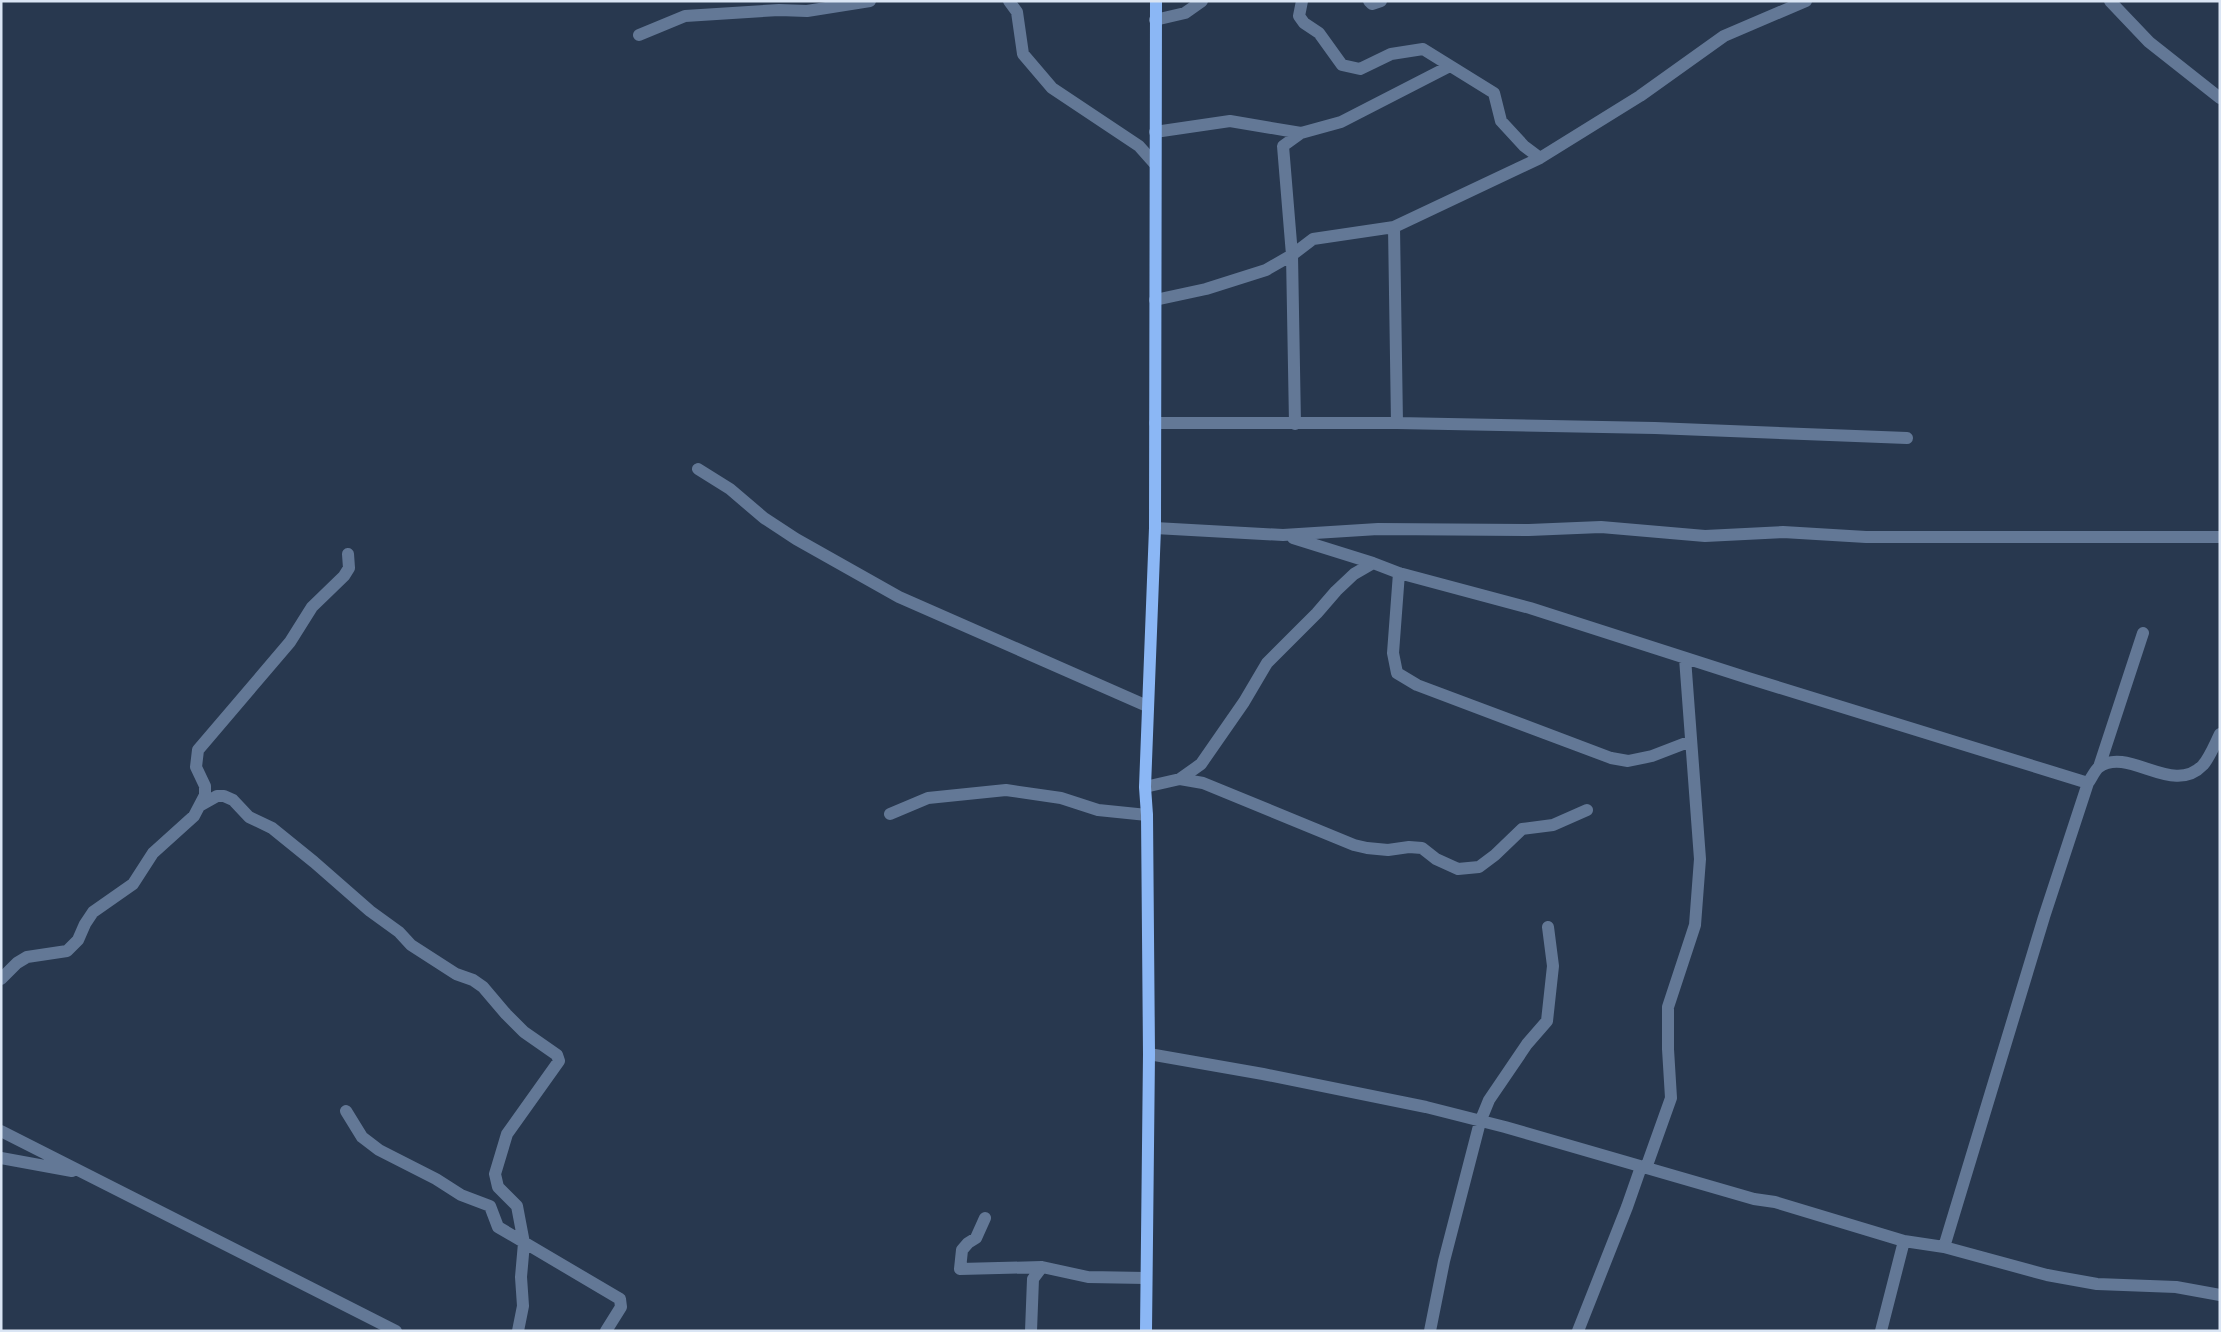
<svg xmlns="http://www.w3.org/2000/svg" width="2221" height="1332" font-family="Jost,sans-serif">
<rect width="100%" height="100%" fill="#28384f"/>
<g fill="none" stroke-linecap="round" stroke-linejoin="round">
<path stroke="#637896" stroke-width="12" d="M 1009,1 L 1017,12 L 1023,54 L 1052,88 L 1139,146 L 1155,164
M 1302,1 L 1299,16 L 1304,23 L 1319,33 L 1342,65 L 1360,69 L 1391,54 L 1423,49 L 1494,93 L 1501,121 L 1524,146 L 1540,158
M 1369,1 L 1372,4 L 1381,1
M 2110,1 L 2149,42 L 2220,98
M 1155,20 L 1185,13 L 1202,1
M 639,35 L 685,16 L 779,10 L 807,11 L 870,1
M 1155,132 L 1230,121 L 1301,133 L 1341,122 L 1450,66
M 1394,227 L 1397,423
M 1155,300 L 1206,289 L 1266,270 L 1292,255 L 1313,239 L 1394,227 L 1540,158 L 1640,96 L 1724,36 L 1806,1
M 1155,423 L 1397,423 L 1655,428 L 1907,438
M 1295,424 L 1292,255 L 1283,146 L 1301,133
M 698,469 L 730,489 L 764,518 L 796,539 L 899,597 L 1147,706
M 1155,528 L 1283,535 L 1378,529 L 1529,530 L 1601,527 L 1705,536 L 1783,532 L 1866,537 L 2220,537
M 1293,538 L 1373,563 L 1399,573 L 1530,608 L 1748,678 L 2088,783
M 1399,573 L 1393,653 L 1397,673 L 1417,685 L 1611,758 L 1628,761 L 1652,756 L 1691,741
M 2099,767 L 2143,633
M 1180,779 L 1203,783 L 1354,845 L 1367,848 L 1388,850 L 1409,847 L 1422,848 L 1436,859 L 1458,869 L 1479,867 L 1495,855 L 1522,829 L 1553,825 L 1587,810
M 1145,787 L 1180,779 L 1201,764 L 1244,702 L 1267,663 L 1317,613 L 1336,591 L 1354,574 L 1373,563
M 201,805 L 217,796 L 224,796 L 233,800 L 249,817 L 272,828 L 314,862 L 370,911 L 399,932 L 411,945 L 456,974 L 473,980 L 483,987 L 506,1014 L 524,1032 L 557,1055 L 559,1061 L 507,1134 L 495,1174 L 498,1187 L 517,1206 L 524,1243 L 521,1277 L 523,1306 L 518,1331
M 890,814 L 928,798 L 1006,790 L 1061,798 L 1098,810 L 1147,815
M 1,979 L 17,963 L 27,957 L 67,951 L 78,940 L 85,924 L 93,912 L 133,884 L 153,853 L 194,816 L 205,795 L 205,786 L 196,767 L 198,750 L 290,642 L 312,607 L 344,576 L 349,568 L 348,554
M 1149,1054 L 1263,1074 L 1426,1107 L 1505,1127 L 1754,1199 L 1775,1202 L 1904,1241 L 1944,1247 L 2047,1275 L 2097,1284 L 2176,1287 L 2220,1295
M 346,1111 L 362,1137 L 379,1150 L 436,1179 L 461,1195 L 490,1206 L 498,1227 L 620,1299 L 621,1307 L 606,1331
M 1,1131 L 396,1331
M 1,1158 L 72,1171
M 1646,1168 L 1671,1098 L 1668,1049 L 1668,1007 L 1695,925 L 1700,859 L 1685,658
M 985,1218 L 976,1238 L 968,1243 L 962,1250 L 960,1269 L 1042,1267
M 1944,1247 L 2044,917 L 2088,783 C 2091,779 2095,770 2099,767 C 2129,746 2173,797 2203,765 C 2210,757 2215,744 2220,734
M 1031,1331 L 1033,1279 L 1042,1267 L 1088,1277 L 1146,1278
M 1430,1331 L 1444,1261 L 1480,1122 L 1489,1100 L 1527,1044 L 1547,1021 L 1553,966 L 1548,927
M 1578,1331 L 1627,1207 L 1641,1167
M 1881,1331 L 1904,1241"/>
<path stroke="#8bb7f5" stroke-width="12" d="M 1146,1331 L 1149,1054 L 1147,815 L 1145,787 L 1155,528 L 1156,1"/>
</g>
<rect width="2221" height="1332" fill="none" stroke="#dae5f4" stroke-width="5"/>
</svg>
